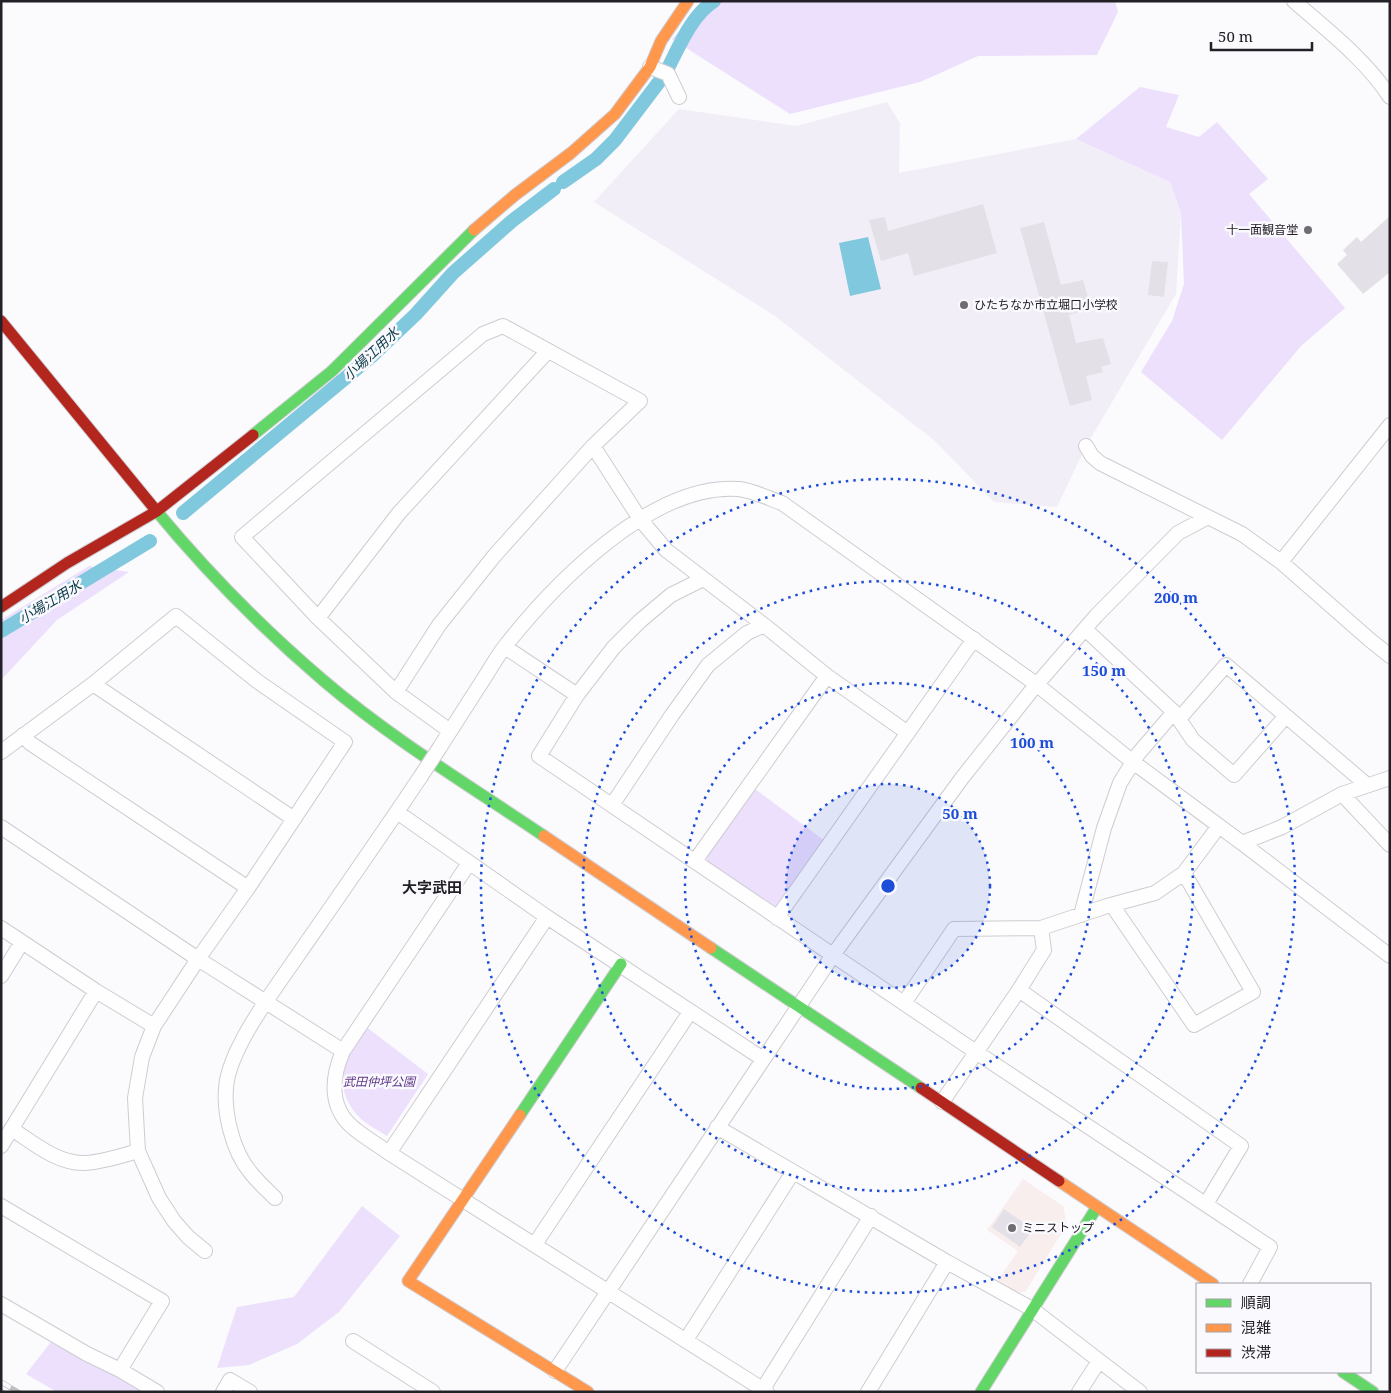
<svg xmlns="http://www.w3.org/2000/svg" width="1391" height="1393" font-family="'Noto Serif','Noto Sans JP',serif">
<rect width="100%" height="100%" fill="#fbfafc"/>
<path fill="#f8eeed" d="M 1023,1179 L 1063,1206 L 1067,1224 L 1026,1291 L 1018,1293 L 997,1281 L 1018,1251 L 987,1230 Z"/>
<path fill="#f2eef8" d="M 887,102 L 900,123 L 899,173 L 1076,139 L 1170,182 L 1181,213 L 1176,294 L 1086,446 L 1057,507 L 994,502 L 935,441 L 775,316 L 594,202 L 679,109 L 796,126 Z"/>
<path fill="#ece0fd" d="M 708,1 L 1115,1 L 1118,12 L 1097,55 L 978,56 L 920,82 L 790,114 L 672,39 Z
M 1140,87 L 1179,95 L 1166,127 L 1199,137 L 1217,122 L 1268,179 L 1249,194 L 1345,308 L 1301,346 L 1222,440 L 1141,372 L 1172,321 L 1184,284 L 1181,213 L 1170,182 L 1076,139 Z
M 89,566 L 129,572 L 57,620 L 1,680 L 1,620 Z
M 755,789 L 825,841 L 777,908 L 707,863 L 707,855 Z
M 365,1026 L 428,1074 L 387,1136 C 379,1131 368,1125 361,1119 C 329,1088 346,1058 365,1026 Z
M 362,1206 L 400,1236 L 339,1312 L 297,1344 L 249,1365 L 217,1368 L 237,1307 L 294,1297 Z
M 51,1342 L 135,1383 L 146,1392 L 57,1392 L 26,1374 Z"/>
<path fill="#80c8dd" d="M 868,237 L 881,289 L 850,296 L 839,243 Z"/>
<g fill="none" stroke-linecap="round" stroke-linejoin="round">
<path stroke="#80c8dd" stroke-width="14" d="M 667,70 C 679,47 691,16 714,1
M 563,182 L 596,159 L 615,140 L 662,78
M 183,513 L 373,355 L 416,314 L 453,273 L 512,221 L 554,189
M 1,631 L 150,541"/>
</g>
<path fill="#e3e0e7" d="M 983,204 L 997,253 L 914,276 L 908,253 L 881,261 L 869,220 L 885,217 L 888,231 Z
M 1390,216 L 1390,272 L 1363,294 L 1337,264 L 1347,255 L 1343,250 L 1357,237 L 1361,242 Z
M 1044,222 L 1061,285 L 1083,280 L 1091,308 L 1069,315 L 1076,343 L 1103,338 L 1111,364 L 1101,367 L 1103,372 L 1086,376 L 1092,400 L 1070,406 L 1020,228 Z
M 1152,261 L 1168,262 L 1164,297 L 1148,295 Z
M 1004,1209 L 1033,1229 L 1020,1247 L 992,1227 Z"/>
<g fill="none" stroke-linecap="round" stroke-linejoin="round">
<defs>
<path id="street" d="M 1294,1 C 1328,31 1365,59 1390,97
M 650,67 L 668,74 L 679,97
M 593,446 L 640,519 L 666,550 L 764,625 L 827,676 L 908,733
M 1086,446 L 1092,456 L 1100,463 L 1242,534 L 1281,562 L 1370,640 L 1390,656
M 1281,562 L 1390,425
M 703,579 L 671,595 L 640,621 L 614,647 L 577,695 L 539,756 L 976,1052 L 1270,1247 L 1250,1284
M 318,618 L 399,513 L 547,352
M 1085,629 L 1174,712 L 1193,740 L 1234,775 L 1286,716 L 1226,665 L 1179,719
M 505,647 L 577,695
M 93,684 L 294,819
M 396,692 L 439,625 L 495,555 L 593,446 L 640,401 L 503,326 L 483,334 L 242,537 L 318,618 L 396,692 L 450,731
M 1286,716 L 1367,785
M 23,735 L 30,743 L 248,888
M 440,747 C 454,725 469,702 483,680 C 491,668 497,656 506,645 C 555,583 653,482 739,489 C 754,491 768,498 782,503 L 1036,684 L 1133,762 L 1242,843 L 1390,956
M 1,752 L 93,684 L 176,616 L 257,681 L 345,742 L 248,888 L 198,959 L 154,1026 L 142,1057 L 135,1098 L 138,1151 L 159,1198 L 174,1221 L 188,1237 L 205,1251
M 1342,794 L 1390,845
M 612,805 L 672,715 L 708,665 L 747,633 L 764,625
M 397,812 L 547,917 L 763,1059
M 1,827 L 198,959 L 343,1051
M 695,861 L 827,676
M 469,863 L 343,1051 C 331,1079 329,1110 356,1130 C 366,1138 378,1145 389,1153 L 767,1392
M 1112,905 L 1194,1025 L 1253,992 L 1184,873
M 1081,915 L 1104,828 L 1120,783 L 1138,754 L 1174,712
M 777,918 L 974,639
M 1,928 L 96,991 L 154,1026
M 1,976 L 22,942
M 1019,990 L 1241,1146 L 1206,1204
M 904,1003 L 954,929 L 1041,928 L 1107,906 L 1155,893 L 1184,873 L 1219,826 L 1242,843 L 1282,827 L 1342,794 L 1390,778
M 942,1102 L 1019,990 L 1044,950 L 1041,928
M 717,1127 L 947,1262 L 1032,1309 L 1140,1392
M 12,1129 C 33,1143 58,1164 85,1163 C 103,1162 121,1156 138,1151
M 1,1146 L 96,991
M 389,1153 L 547,917
M 275,1198 C 267,1190 258,1182 251,1173 C 232,1151 222,1109 227,1080 C 235,1040 275,989 298,955 C 339,896 381,836 421,776
M 1,1206 L 162,1301 L 120,1370 L 87,1354 L 1,1304
M 535,1244 L 690,1012
M 686,1340 L 793,1172
M 353,1341 L 433,1392
M 120,1370 L 157,1392
M 555,1371 L 833,955 L 962,778 L 1032,690 L 1096,616 L 1178,533 L 1208,517
M 223,1392 L 230,1380 L 250,1392
M 761,1392 L 871,1216
M 868,1392 L 947,1262
M 1079,1392 L 1099,1361"/>
<path id="fast" d="M 253,435 L 332,371 L 474,230
M 154,508 C 205,570 263,629 324,681 C 392,739 470,786 544,836
M 711,948 L 921,1088
M 520,1115 L 621,964
M 1343,1372 L 1373,1392
M 981,1392 L 1097,1207"/>
<path id="slow" d="M 474,230 L 515,195 L 571,153 L 615,114 L 650,67 L 661,41 L 688,1
M 544,836 L 711,948
M 520,1115 L 408,1281 L 588,1392
M 1059,1181 L 1213,1284"/>
<path id="jam" d="M 1,321 L 154,508
M 1,607 L 67,563 L 157,511 L 253,435
M 921,1088 L 1059,1181"/>
</defs>
<use href="#street" stroke="#ceccd1" stroke-width="16"/>
<use href="#fast" stroke="#ceccd1" stroke-width="13"/>
<use href="#slow" stroke="#ceccd1" stroke-width="13"/>
<use href="#jam" stroke="#ceccd1" stroke-width="13"/>
<use href="#street" stroke="#fefeff" stroke-width="14"/>
<use href="#fast" stroke="#63d668" stroke-width="11"/>
<use href="#slow" stroke="#ff974d" stroke-width="11"/>
<use href="#jam" stroke="#b3261e" stroke-width="11"/>
<defs>
<path id="rail" d="M 1,1382 L 18,1392
M 1,1391 L 2,1392"/>
</defs>
<use href="#rail" stroke="#c1c0c1" stroke-width="5.5"/>
<use href="#rail" stroke="#faf9fd" stroke-width="4" stroke-dasharray="11" stroke-linecap="butt"/>
<defs>
<path id="street-bridge" d="M 421,776 L 440,747"/>
</defs>
<use href="#street-bridge" stroke="#ceccd1" stroke-width="16" stroke-linecap="butt"/>
<use href="#street-bridge" stroke="#fefeff" stroke-width="14"/>
</g>
<circle cx="888" cy="886" r="102" fill="#1d4ed8" fill-opacity=".12"/>
<g fill="none" stroke="#1d4ed8" stroke-width="2.5" stroke-dasharray="2.5 5">
<circle cx="888" cy="886" r="102"/>
<circle cx="888" cy="886" r="203"/>
<circle cx="888" cy="886" r="305"/>
<circle cx="888" cy="886" r="407"/>
</g>
<g fill="#6f6c72" stroke="#faf9fd" stroke-width="2">
<circle cx="1308" cy="230" r="5"/>
<circle cx="964" cy="305" r="5"/>
<circle cx="1012" cy="1228" r="5"/>
</g>
<g text-anchor="middle" stroke-width="5" stroke-linejoin="round" paint-order="stroke">
<g font-size="12" fill="#232027" stroke="#faf9fd" text-anchor="start">
<text x="1298" y="234" text-anchor="end">十一面観音堂</text>
<text x="974" y="309">ひたちなか市立堀口小学校</text>
<text x="1022" y="1232">ミニストップ</text>
</g>
<g font-size="12" font-style="italic" fill="#5d3586" stroke="#faf9fd">
<text x="379" y="1086">武田仲坪公園</text>
</g>
<g font-size="14" font-style="italic" fill="#083845" stroke="#faf9fd">
<text transform="translate(371 354) rotate(-43)" y="5">小場江用水</text>
<text transform="translate(50 602) rotate(-31)" y="5">小場江用水</text>
</g>
<g font-size="15" font-weight="bold" fill="#232027" stroke="#faf9fd">
<text x="432" y="893">大字武田</text>
</g>
</g>
<circle cx="888" cy="886" r="8" fill="#1d4ed8" stroke="#faf9fd" stroke-width="2.5"/>
<g font-size="15" text-anchor="middle" font-weight="bold" fill="#1d4ed8" stroke="#faf9fd" stroke-width="5" stroke-linejoin="round" paint-order="stroke">
<text x="1176" y="603">200 m</text>
<text x="1104" y="676">150 m</text>
<text x="1032" y="748">100 m</text>
<text x="960" y="819">50 m</text>
</g>
<rect width="1391" height="1393" fill="none" stroke="#232027" stroke-width="5"/>
<rect x="1196" y="1283" width="175" height="90" fill="#faf9fd" stroke="#a4a2a7"/>
<rect x="1206" y="1299" width="25" height="8" fill="#63d668" stroke="#a4a2a7"/>
<text x="1241" y="1308" font-size="15" fill="#232027">順調</text>
<rect x="1206" y="1324" width="25" height="8" fill="#ff974d" stroke="#a4a2a7"/>
<text x="1241" y="1333" font-size="15" fill="#232027">混雑</text>
<rect x="1206" y="1349" width="25" height="8" fill="#b3261e" stroke="#a4a2a7"/>
<text x="1241" y="1358" font-size="15" fill="#232027">渋滞</text>
<path d="M1211 42v8h101v-8" fill="none" stroke="#232027" stroke-width="2.5"/>
<text x="1218" y="42" font-size="15" fill="#232027" stroke="#faf9fd" stroke-width="4" paint-order="stroke">50 m</text>
</svg>
